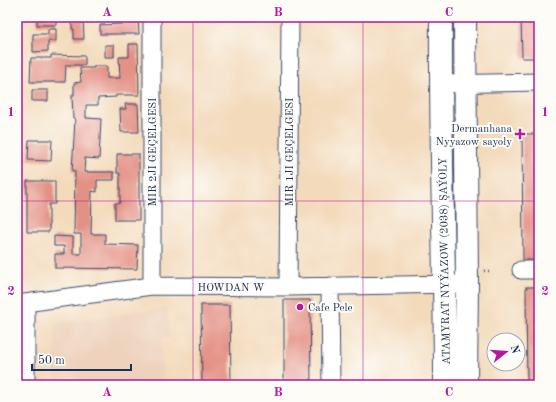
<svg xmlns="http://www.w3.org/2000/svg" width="556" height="402" font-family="'Old Standard TT',serif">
<rect width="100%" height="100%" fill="#fdfcf7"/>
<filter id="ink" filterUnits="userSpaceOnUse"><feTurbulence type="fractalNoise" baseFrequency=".025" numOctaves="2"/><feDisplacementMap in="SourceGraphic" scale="8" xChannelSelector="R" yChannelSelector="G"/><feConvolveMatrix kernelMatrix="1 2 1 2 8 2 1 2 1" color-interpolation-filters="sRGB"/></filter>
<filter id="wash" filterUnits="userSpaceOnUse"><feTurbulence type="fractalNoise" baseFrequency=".012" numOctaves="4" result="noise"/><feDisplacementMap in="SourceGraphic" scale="16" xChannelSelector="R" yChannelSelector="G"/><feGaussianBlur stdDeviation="0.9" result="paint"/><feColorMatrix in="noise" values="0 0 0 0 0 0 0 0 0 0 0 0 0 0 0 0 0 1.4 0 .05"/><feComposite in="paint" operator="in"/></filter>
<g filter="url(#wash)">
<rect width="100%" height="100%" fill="#f3dabb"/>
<path fill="#eed2bc" d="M 167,308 L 169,338 L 162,339 L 162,385 L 54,385 L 55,323 Z"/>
<g id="blocks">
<path fill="#e49185" d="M 37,17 L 56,17 L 56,25 L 37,25 Z
M 72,17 L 83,17 L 84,39 L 74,39 L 74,29 L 72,29 Z
M 122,17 L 138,17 L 139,34 L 100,34 L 100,25 L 123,24 Z
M 521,17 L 539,17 L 539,58 L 522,58 Z
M 48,29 L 56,29 L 56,41 L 48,41 L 48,51 L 33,52 L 33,34 L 48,34 Z
M 129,44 L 138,44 L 139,95 L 116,95 L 116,97 L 98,98 L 98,105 L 86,105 L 86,118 L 101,119 L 99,159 L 85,158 L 84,172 L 114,172 L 114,180 L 97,180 L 97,192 L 92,191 L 91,234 L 105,234 L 105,244 L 138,245 L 137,269 L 55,268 L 55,254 L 64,254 L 64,246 L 54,246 L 54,236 L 73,237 L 73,254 L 81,254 L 81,234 L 74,234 L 75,171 L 72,171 L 74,138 L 75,118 L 73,118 L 72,95 L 74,95 L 74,83 L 81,82 L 80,68 L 94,68 L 94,66 L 107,66 L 107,78 L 120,78 L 119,57 L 129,57 Z
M 105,45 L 114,45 L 114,57 L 105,57 Z
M 51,55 L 85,56 L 85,65 L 66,65 L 65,82 L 30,82 L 31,58 L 51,58 Z
M 32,90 L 48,90 L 48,101 L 32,101 Z
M 125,104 L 138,104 L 139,132 L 121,132 L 120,109 L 126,109 Z
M 522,134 L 539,134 L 539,260 L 523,260 Z
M 29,140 L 52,140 L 51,161 L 28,160 Z
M 117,154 L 139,154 L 139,220 L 115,220 L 115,203 L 120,203 L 120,173 L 117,173 Z
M 27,181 L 55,181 L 55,204 L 49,204 L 49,232 L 27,232 Z
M 526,287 L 539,287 L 539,385 L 527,385 Z
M 284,300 L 310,300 L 311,385 L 284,385 Z
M 201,305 L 230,305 L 231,385 L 202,385 Z"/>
</g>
</g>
<g filter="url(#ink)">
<use href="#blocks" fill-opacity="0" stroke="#3b496c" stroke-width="1"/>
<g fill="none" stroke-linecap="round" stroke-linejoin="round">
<defs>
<path id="minor" d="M 152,17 L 152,286
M 440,84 L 539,82
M 521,270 L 539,270
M 330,286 L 331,385
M 288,287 L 290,17
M 17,304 L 152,286 L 288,287 L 456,284
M 26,385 L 26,303"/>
<path id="major" d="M 441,17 C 440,140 445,262 445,385
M 465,17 L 467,284 L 466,385"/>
</defs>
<use href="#minor" stroke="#3b496c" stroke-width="19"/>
<use href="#major" stroke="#3b496c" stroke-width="24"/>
<path stroke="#3b496c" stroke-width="2.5" stroke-dasharray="1 3" stroke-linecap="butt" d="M 484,271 L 491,271"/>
<use href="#minor" stroke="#fff" stroke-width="17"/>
<use href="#major" stroke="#fff" stroke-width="22"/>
</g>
</g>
<path fill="none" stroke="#b5179e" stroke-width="1" stroke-opacity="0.55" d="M 193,17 L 193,385M 363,17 L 363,385M 17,201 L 539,201"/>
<g fill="#b5179e" stroke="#fdfcf7" stroke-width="1.5">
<path d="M518 128h4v4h4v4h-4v4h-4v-4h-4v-4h4z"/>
<circle cx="300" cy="307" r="4"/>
</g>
<g text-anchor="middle" stroke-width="4" stroke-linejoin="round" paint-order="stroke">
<g font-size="11" fill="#1b2f5e" stroke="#fdfcf7" text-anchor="end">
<text x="512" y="132">Dermanhana<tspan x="512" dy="13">Nyyazow sayoly</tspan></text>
<text x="308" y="311" text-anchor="start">Cafe Pele</text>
</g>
<g font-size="11" fill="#1b2f5e" stroke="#fdfcf7">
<text transform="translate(152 152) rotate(-90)" y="4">MIR 2JI GEÇELGESI</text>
<text transform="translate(289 152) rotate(-90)" y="4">MIR 1JI GEÇELGESI</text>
<text transform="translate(444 261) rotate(-91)" y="4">ATAMYRAT NYÝAZOW (2038) ŞAÝOLY</text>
<text x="231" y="291">HOWDAN W</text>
</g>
</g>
<rect width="556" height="402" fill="none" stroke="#fdfcf7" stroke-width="44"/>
<g transform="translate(506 352) rotate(73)"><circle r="19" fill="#fdfcf7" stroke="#a3aaba"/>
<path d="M0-3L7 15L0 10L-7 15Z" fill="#b5179e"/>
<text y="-6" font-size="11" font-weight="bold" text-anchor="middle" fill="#1b2f5e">N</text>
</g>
<path d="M32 364v6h99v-6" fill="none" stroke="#1b2f5e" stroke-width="2"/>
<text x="38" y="364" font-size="12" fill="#1b2f5e" stroke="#fdfcf7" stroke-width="3" paint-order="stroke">50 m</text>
<rect x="22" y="22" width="512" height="358" fill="none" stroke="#b5179e" stroke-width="1.5"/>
<g font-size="13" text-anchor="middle" font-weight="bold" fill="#b5179e">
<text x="107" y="16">A</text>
<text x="278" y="16">B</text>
<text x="449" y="16">C</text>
<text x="11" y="116">1</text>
<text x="545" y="116">1</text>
<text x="11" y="295">2</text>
<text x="545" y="295">2</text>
<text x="107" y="396">A</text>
<text x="278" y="396">B</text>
<text x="449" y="396">C</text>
</g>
</svg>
